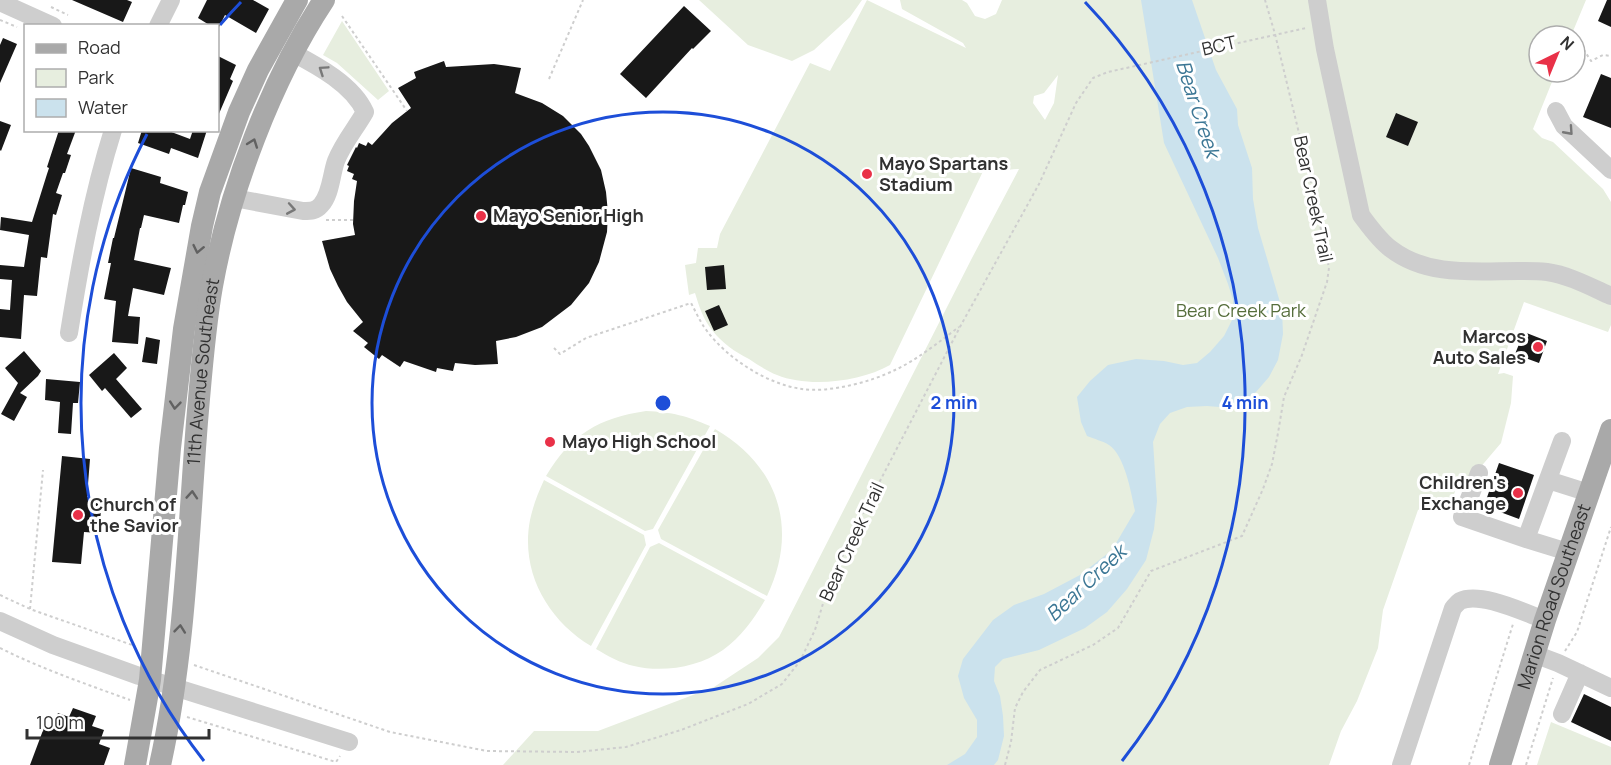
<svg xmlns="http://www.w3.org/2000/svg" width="1611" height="765" font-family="Manrope,sans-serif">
<rect width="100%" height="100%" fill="#fff"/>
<path fill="#e7eedf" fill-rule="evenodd" d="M 699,0 L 862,0 L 850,17 L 814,50 L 792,61 L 748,45 Z
M 867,0 L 966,48 L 963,43 L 902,9 L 900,0 L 962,0 L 967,3 L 975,16 L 985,19 L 996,14 L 1002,0 L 1586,0 L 1571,36 L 1539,36 L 1539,72 L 1556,72 L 1533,129 L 1542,138 L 1553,142 L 1603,189 L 1611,202 L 1611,325 L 1608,332 L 1524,302 L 1498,374 L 1504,373 L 1513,376 L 1511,403 L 1501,443 L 1473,476 L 1457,486 L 1448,511 L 1425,506 L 1418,510 L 1383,610 L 1378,648 L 1357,701 L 1341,731 L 1329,765 L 503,765 L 534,731 L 598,731 L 714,687 L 758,658 L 779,637 L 972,258 L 1019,169 C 1005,169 999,175 987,163 L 890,365 C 860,382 809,388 777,375 C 767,371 758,365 749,359 C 735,352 722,343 712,330 C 703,319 699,306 695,293 L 689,295 L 685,265 L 696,263 L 698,248 L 717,248 L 720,234 L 810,63 L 830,71 ZM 1058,75 L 1054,103 L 1045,120 L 1033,103 L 1034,96 L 1044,93 Z
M 342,21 L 389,91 L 378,100 L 337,63 L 323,55 Z
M 646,411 C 673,412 686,416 710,426 L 653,529 L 645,531 L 546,476 C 571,434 599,418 646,411 Z
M 715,429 C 779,466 799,529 767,596 L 661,539 L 658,530 Z
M 544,480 L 644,535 L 646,545 L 591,646 C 548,620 520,572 530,520 C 533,506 538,493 544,480 Z
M 659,543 L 765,600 C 754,619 741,637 723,650 C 699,667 663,673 634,666 C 620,663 608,656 596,649 L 650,547 Z
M 1551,722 L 1611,747 L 1611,765 L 1537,765 Z"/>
<path fill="#cbe2ed" d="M 1141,0 L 1192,0 L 1216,70 L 1237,109 L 1238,125 L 1252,168 L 1253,199 L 1258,228 L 1282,309 L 1283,334 L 1278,360 L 1269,377 L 1256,392 L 1232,408 L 1207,406 L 1187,407 L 1170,413 L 1160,424 L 1153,442 L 1157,501 L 1154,529 L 1146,560 L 1127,589 L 1107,612 L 1085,628 L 1039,650 L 1003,659 L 995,667 L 994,681 L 1000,696 L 1003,716 L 1004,736 L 998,760 L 994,765 L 947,765 L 965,754 L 977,737 L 977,720 L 964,698 L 958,676 L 963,659 L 993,620 L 1014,605 L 1044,594 L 1080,575 L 1112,550 L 1135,511 C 1131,492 1125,456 1109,445 C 1103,441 1094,439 1087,436 L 1081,422 L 1077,397 L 1090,381 L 1108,365 L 1136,359 L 1164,361 L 1183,365 L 1197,363 L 1210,352 L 1224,336 L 1233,318 L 1233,300 L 1228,284 L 1218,258 L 1164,143 Z"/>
<path fill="#181818" d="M 72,0 L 127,0 L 132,2 L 123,22 Z
M 207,0 L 253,0 L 269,9 L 256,33 L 225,15 L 218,29 L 218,26 L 211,26 L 198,18 Z
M 1607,0 L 1611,0 L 1611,27 L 1598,21 Z
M 684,6 L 711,31 L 693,49 L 692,48 L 646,98 L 620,74 Z
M 3,38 L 17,44 L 0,83 L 0,45 Z
M 218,56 L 236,65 L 230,79 L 233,81 L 218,116 Z
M 444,61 L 446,67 L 494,64 L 521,68 L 515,93 L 542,103 L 563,116 L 581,134 L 589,146 L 601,170 L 606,192 L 608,213 L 607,232 L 599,262 L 589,283 L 571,305 L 542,327 L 516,337 L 496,341 L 498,364 L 475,365 L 455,363 L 453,371 L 437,368 L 436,372 L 404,361 L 400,367 L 382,355 L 379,359 L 364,347 L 368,343 L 353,331 L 363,322 L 347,302 L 338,286 L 330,269 L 322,241 L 355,235 L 353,224 L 354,201 L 357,181 L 352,179 L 354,174 L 347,171 L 349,166 L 347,165 L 356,147 L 357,148 L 359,143 L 366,146 L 368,142 L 372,145 L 392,123 L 411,108 L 398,88 L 416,78 L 414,72 Z
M 1601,74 L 1611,78 L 1611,128 L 1583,117 Z
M 1396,113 L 1418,122 L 1408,146 L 1386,137 Z
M 0,121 L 11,125 L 1,151 L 0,150 Z
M 59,130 L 76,130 L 67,154 L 71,155 L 65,173 L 63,173 L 56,193 L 62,195 L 56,215 L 53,214 L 47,258 L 41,257 L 37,296 L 24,295 L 21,339 L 0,337 L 0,309 L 10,310 L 12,280 L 0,279 L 0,265 L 24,267 L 29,235 L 0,230 L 1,217 L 32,222 L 47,174 L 49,168 L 47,167 Z
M 142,130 L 166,130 L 190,139 L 193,130 L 207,130 L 198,158 L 171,148 L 169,154 L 138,143 Z
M 131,168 L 161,177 L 160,183 L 188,192 L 185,205 L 183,205 L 179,223 L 144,215 L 141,228 L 140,228 L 134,260 L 171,268 L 164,295 L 133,288 L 128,316 L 140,317 L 138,344 L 112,342 L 116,301 L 104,299 L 111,263 L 108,263 L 113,238 L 114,238 Z
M 724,265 L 726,289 L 707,290 L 705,267 Z
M 719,305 L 728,325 L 714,331 L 705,311 Z
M 1524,332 L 1547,341 L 1539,363 L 1515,354 Z
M 146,337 L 160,340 L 157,364 L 142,362 Z
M 24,351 L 41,371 L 38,376 L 20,393 L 27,397 L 14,421 L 1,414 L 18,383 L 5,368 Z
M 114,353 L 127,368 L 116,379 L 142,409 L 131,418 L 105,388 L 102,391 L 89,375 Z
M 46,379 L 80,382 L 78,403 L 73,403 L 71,434 L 58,433 L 60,402 L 45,400 Z
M 62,456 L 90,459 L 87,497 L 102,499 L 99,533 L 84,532 L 81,564 L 52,562 Z
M 1499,463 L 1534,475 L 1519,519 L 1484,506 Z
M 1584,694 L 1611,707 L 1611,741 L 1571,722 Z
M 73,708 L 96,716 L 92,726 L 104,730 L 99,744 L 110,748 L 104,765 L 30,765 L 45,725 L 52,727 L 58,713 L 69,717 Z"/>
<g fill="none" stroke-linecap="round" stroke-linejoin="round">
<path stroke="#cecece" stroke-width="2" stroke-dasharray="3 3" stroke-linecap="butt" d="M 51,7 L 68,15
M 342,16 L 407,111
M 0,20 L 17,27
M 1575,41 L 1582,47 L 1591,61 L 1603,55 L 1611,56
M 549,79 L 583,0
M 326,220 L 353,220
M 554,348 L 560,354 L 586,338 L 691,303 C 696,312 700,322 707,331 C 728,359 767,384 802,389 C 829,393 871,382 895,370 C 917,360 940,341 959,327
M 0,595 L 30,609 L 135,646
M 30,609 L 43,470
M 0,648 C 42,669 86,684 130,700
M 1565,651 L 1577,632 L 1611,527
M 194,665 L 390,732 L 487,751 L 577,752 L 626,747 L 681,730 L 748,704 L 782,684 L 800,661 L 815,630 L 828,587 L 855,529 L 961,325 L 1039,184 L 1076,103 L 1093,78 L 1108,72 L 1306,28
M 187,717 L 336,762 L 340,756
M 1005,765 L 1011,742 L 1015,708 L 1023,692 L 1040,670 L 1093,645 L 1118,628 L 1151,571 L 1242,536 L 1263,489 L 1272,464 L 1278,433 L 1284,397 L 1302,355 L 1327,282 L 1329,268 L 1313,191 L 1275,34 L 1265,0
M 1469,765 L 1513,624
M 1526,765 L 1553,678"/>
<path stroke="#cecece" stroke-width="18" d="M 1317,0 L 1325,49 L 1361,215 C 1370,227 1379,240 1391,249 C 1435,283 1496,267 1547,272 C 1569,275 1591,287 1611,296
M 0,2 L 53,26
M 158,26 L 171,0
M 1556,111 L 1564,126 L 1611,170
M 234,198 L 303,211 C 311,211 316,211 321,205 C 331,194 331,175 336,161 C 343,143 356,128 365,112 C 353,85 318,66 293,53
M 69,333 C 80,264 92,197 113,130
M 1479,473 L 1462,517 L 1526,539 L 1562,441
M 1548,480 L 1589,493
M 1526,539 L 1568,552
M 0,621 L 53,645 L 139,676 L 349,742
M 1534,654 L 1558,663 L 1611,688
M 1562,714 L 1580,673
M 1401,765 L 1453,608 C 1455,606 1457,603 1460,601 C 1480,591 1525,613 1545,620"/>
<g stroke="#a9a9a9" stroke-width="22">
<path d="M 135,765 L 150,680 L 170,448 L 184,329 L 202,226 L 210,192 L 239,112 L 258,70 L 297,0"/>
<path id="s1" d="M 160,765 C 185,653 188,536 197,422 C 201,377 204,331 212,286 C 229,192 271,80 324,0"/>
<path id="s2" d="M 1500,765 L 1545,620 L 1611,430"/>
</g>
</g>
<defs><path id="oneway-chevron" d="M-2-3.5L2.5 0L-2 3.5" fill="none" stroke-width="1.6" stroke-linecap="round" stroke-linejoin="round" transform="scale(1.5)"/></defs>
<g stroke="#787878">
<use href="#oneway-chevron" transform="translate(323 70) rotate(-146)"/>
<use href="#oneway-chevron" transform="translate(1569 131) rotate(48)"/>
<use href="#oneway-chevron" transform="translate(291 209) rotate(10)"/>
</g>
<g stroke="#616161">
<use href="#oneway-chevron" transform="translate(253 143) rotate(-70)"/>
<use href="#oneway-chevron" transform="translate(198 249) rotate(102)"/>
<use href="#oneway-chevron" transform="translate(175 405) rotate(96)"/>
<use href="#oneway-chevron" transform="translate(192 495) rotate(-86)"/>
<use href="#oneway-chevron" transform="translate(180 629) rotate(-84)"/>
</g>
<g fill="none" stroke="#1d4ed8" stroke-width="3">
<circle cx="663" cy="403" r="291"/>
<path d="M204 761A582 582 0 0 1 147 134M220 25A582 582 0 0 1 241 2M1085 2A582 582 0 0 1 1122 761"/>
</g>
<g fill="#e93148" stroke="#fff" stroke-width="2">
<circle cx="867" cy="174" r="6"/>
<circle cx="481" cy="216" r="6"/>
<circle cx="1538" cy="347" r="6"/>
<circle cx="550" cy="442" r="6"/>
<circle cx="1518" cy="493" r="6"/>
<circle cx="78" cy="515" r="6"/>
</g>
<g text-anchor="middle" stroke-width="6" stroke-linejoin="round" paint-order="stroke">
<g font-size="18" fill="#313131" stroke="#fff">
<text transform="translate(1219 46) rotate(-13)" y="6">BCT</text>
<text transform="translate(1313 199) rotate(78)" y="6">Bear Creek Trail</text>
<text dy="6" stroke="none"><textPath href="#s1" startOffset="396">11th Avenue Southeast</textPath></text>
<text transform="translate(852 542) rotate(-65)" y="6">Bear Creek Trail</text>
<text dy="6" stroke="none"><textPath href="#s2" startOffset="177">Marion Road Southeast</textPath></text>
</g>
<g font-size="18" font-weight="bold" fill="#313131" stroke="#fff" text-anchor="start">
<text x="879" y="170">Mayo Spartans<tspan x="879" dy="21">Stadium</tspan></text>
<text x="493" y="222">Mayo Senior High</text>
<text x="1526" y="343" text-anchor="end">Marcos<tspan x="1526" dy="21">Auto Sales</tspan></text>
<text x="562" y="448">Mayo High School</text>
<text x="1506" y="489" text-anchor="end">Children's<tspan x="1506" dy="21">Exchange</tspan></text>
<text x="90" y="511">Church of<tspan x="90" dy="21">the Savior</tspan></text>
</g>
<g font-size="18" fill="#566e3c" stroke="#fff">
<text x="1241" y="317">Bear Creek Park</text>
</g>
<g font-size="20" font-style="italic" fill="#3c7795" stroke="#fff">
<text transform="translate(1198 109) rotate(72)" y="7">Bear Creek</text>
<text transform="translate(1086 583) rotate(-43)" y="7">Bear Creek</text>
</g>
</g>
<circle cx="663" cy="403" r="9" fill="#1d4ed8" stroke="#fff" stroke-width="3"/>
<g font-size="18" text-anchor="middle" font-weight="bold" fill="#1d4ed8" stroke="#fff" stroke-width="6" stroke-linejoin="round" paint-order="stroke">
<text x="954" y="409">2 min</text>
<text x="1245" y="409">4 min</text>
</g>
<rect x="24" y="24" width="195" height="108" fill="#ffffff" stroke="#adadad" stroke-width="1.5"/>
<rect x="36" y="44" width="30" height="9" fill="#a9a9a9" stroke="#adadad" stroke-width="1.5"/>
<text x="78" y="54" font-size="18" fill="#313131">Road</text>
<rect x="36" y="69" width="30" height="18" fill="#e7eedf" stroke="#adadad" stroke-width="1.5"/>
<text x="78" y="84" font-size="18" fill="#313131">Park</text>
<rect x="36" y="99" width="30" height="18" fill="#cbe2ed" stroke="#adadad" stroke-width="1.5"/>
<text x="78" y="114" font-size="18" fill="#313131">Water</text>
<g transform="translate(1557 54) rotate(43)"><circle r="28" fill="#ffffff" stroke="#adadad" stroke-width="1.5"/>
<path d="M0-4.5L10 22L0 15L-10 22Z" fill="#e93148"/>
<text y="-9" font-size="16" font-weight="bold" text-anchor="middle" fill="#313131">N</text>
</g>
<path d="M27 729v9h182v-9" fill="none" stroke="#313131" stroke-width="3"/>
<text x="36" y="729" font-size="18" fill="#313131" stroke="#ffffff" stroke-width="4.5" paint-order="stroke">100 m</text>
</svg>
